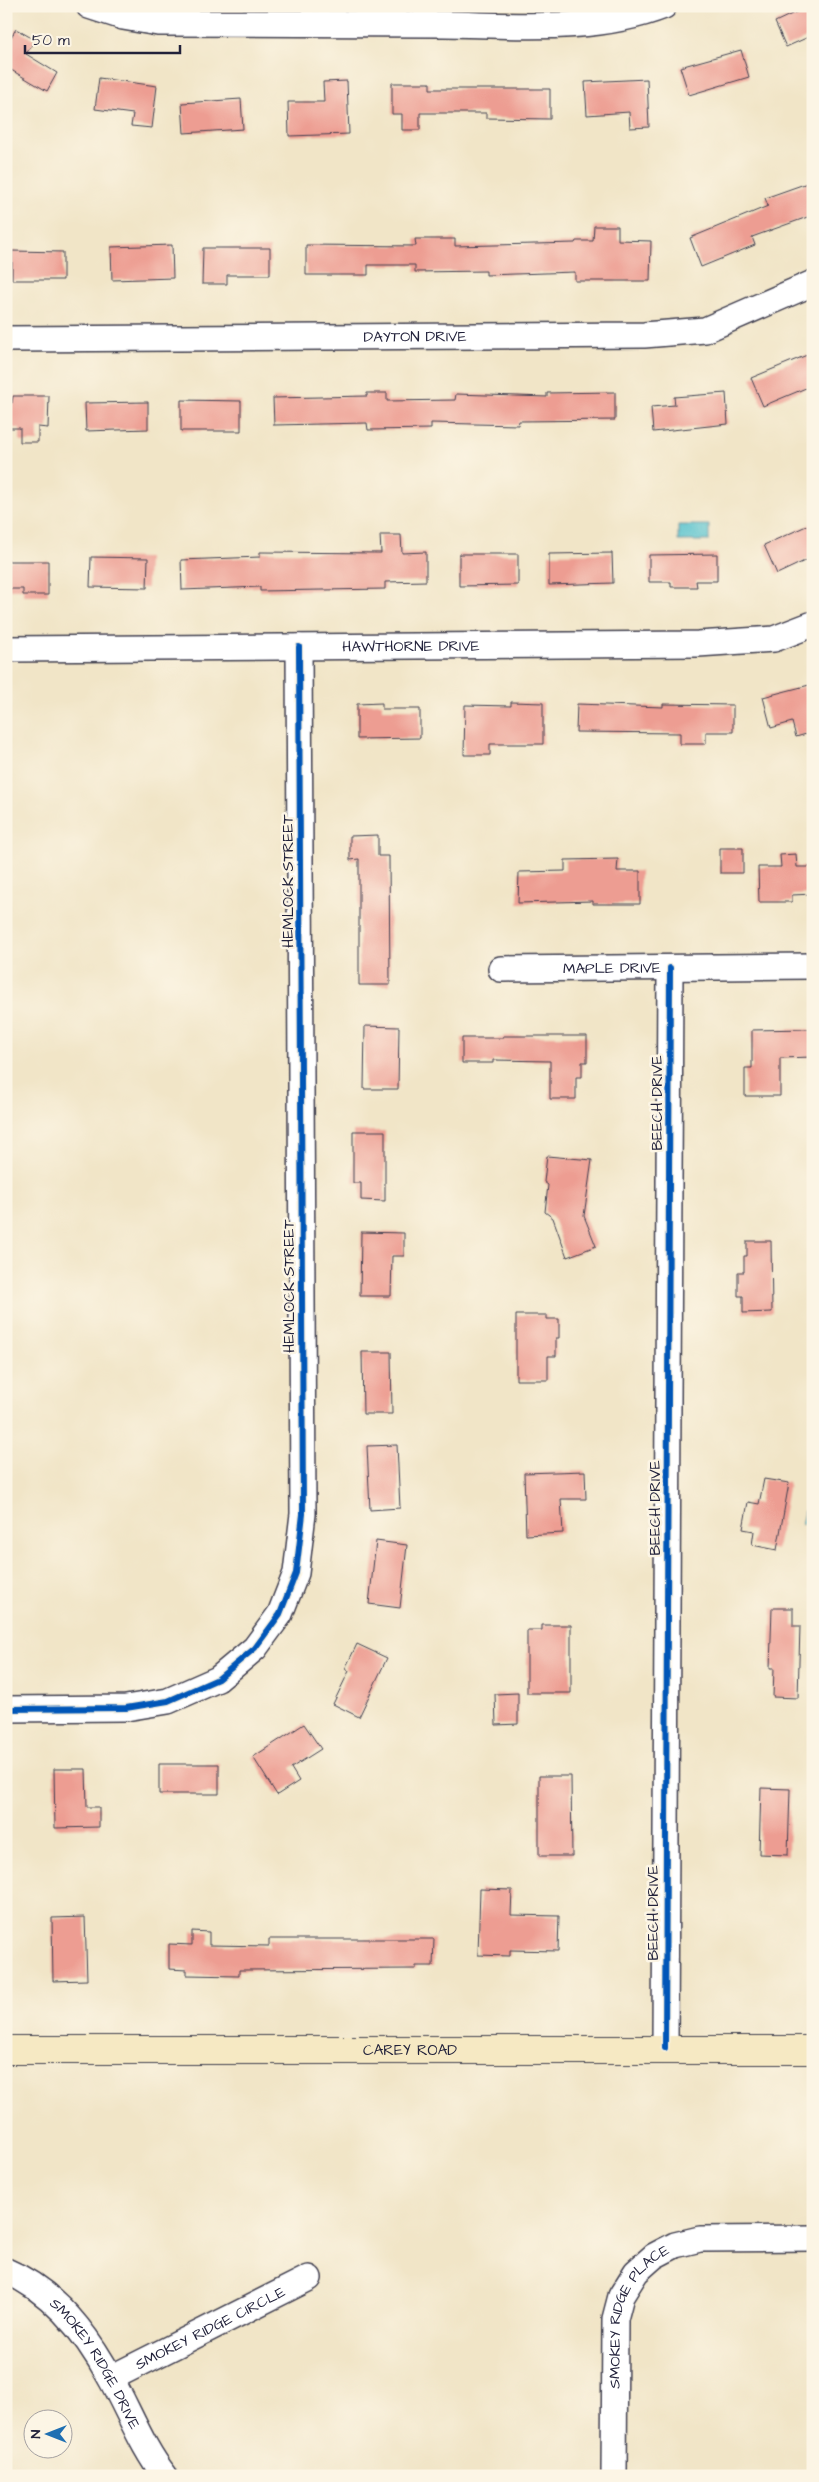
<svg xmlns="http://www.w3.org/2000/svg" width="819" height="2482" font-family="'Architects Daughter',sans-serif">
<rect width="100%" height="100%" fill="#fcf5e5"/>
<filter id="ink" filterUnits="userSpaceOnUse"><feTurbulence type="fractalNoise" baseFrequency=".02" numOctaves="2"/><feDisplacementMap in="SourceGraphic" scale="10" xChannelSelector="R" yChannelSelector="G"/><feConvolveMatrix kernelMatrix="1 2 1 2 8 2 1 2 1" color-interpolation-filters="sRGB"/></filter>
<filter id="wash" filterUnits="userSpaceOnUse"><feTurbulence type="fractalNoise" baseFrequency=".0096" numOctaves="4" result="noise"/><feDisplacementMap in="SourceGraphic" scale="20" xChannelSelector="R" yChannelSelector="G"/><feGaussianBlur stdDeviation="1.12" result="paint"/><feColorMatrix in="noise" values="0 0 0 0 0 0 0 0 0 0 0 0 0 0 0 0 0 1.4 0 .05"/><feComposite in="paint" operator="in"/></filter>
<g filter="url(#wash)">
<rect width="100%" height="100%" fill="#f1e5c7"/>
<path fill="#56c2ce" stroke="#3c7284" d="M 678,525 L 709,525 L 709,541 L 678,541 Z
M 807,1508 L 813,1509 L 813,1525 L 802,1524 L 804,1511 Z"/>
<g id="blocks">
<path fill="#ed9d92" d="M 809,6 L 813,6 L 813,35 L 786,47 L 775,22 Z
M 16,29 L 35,40 L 26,54 L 57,73 L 47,91 L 6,67 L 6,45 Z
M 741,50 L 749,77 L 689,95 L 680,67 Z
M 99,78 L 157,86 L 152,128 L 131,126 L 133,114 L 95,109 Z
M 647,79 L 649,127 L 630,128 L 629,112 L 587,115 L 585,82 Z
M 347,81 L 349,134 L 289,136 L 288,102 L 324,102 L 323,82 Z
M 392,83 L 430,83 L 430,89 L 550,89 L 550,119 L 486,118 L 486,113 L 420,113 L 420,130 L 402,130 L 402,114 L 392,114 Z
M 241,99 L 243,129 L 184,133 L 182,103 Z
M 813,181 L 813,215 L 752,237 L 755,245 L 701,267 L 690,238 L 768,206 L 765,198 Z
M 594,226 L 618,226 L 618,240 L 651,241 L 650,281 L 575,281 L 575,272 L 486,275 L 486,271 L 415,272 L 415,265 L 368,265 L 368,275 L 306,275 L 306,245 L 416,246 L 415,239 L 455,239 L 455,246 L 575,243 L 576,241 L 593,241 Z
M 172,245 L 173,278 L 112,280 L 111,247 Z
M 203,248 L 270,248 L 270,275 L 227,275 L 227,284 L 202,284 Z
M 12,251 L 63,252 L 63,280 L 12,280 Z
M 807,355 L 813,369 L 813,385 L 763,406 L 751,378 Z
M 615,392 L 615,420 L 519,421 L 518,425 L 431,423 L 431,429 L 368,430 L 367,423 L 274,425 L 273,398 L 367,396 L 367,393 L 387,393 L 387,401 L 455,400 L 456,394 L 547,397 L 547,393 Z
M 726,393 L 728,424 L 653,432 L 651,407 L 675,405 L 674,397 Z
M 13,396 L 49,396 L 48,428 L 38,427 L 38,442 L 20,442 L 20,428 L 6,428 L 6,403 L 12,403 Z
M 181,400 L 241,401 L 241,431 L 181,431 Z
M 148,402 L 148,429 L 86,431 L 85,403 Z
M 813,523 L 813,557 L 777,574 L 764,545 Z
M 380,535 L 401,535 L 402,553 L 426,552 L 426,581 L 385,582 L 385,589 L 260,591 L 260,587 L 182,590 L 181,560 L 260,557 L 260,552 L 381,553 Z
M 612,553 L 613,583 L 549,585 L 549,554 Z
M 459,554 L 518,554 L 518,585 L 459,586 Z
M 717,554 L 717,581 L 696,581 L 697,587 L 671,587 L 671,582 L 649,582 L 649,555 Z
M 91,557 L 148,558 L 147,588 L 90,587 Z
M 6,561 L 48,561 L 48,595 L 23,595 L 23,589 L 6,589 Z
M 813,684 L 813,732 L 796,737 L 792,722 L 771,728 L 763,697 Z
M 511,702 L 543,703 L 543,744 L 490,744 L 490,755 L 464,755 L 465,705 L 511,706 Z
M 382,703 L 382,709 L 420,709 L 420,738 L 357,739 L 357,704 Z
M 577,704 L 663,707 L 663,704 L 733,705 L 733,732 L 706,732 L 706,744 L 680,744 L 680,733 L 576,732 Z
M 378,835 L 378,856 L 389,856 L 390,985 L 359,985 L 359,859 L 350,860 L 350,836 Z
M 720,848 L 743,848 L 743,873 L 720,873 Z
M 796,854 L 797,867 L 813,867 L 813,894 L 792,895 L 792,902 L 759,902 L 758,867 L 781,867 L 780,855 Z
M 618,859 L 617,871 L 640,871 L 640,904 L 593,904 L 593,901 L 518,903 L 519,872 L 565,871 L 565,860 Z
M 365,1026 L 399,1027 L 398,1089 L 364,1089 Z
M 809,1029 L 810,1032 L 813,1032 L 813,1057 L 780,1058 L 780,1096 L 745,1096 L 745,1068 L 752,1068 L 752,1030 Z
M 503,1036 L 587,1036 L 587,1062 L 582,1062 L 582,1077 L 576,1077 L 576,1099 L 550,1099 L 550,1061 L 493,1060 L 493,1063 L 462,1063 L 462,1038 L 503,1038 Z
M 353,1131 L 385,1131 L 385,1201 L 361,1200 L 361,1183 L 353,1183 Z
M 547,1156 L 592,1160 L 584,1216 L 596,1246 L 567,1257 L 553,1218 L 545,1212 L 548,1185 L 544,1182 Z
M 361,1232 L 404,1233 L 404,1256 L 392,1256 L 391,1296 L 360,1296 Z
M 747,1241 L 771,1241 L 772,1312 L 743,1313 L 743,1296 L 738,1296 L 738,1272 L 744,1272 L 744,1256 L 747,1256 Z
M 516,1315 L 547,1315 L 547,1319 L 559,1319 L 559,1338 L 556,1338 L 556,1356 L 548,1356 L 548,1380 L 516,1380 Z
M 362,1352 L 391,1352 L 392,1414 L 363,1414 Z
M 397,1445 L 400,1508 L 370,1510 L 367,1446 Z
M 585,1471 L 586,1499 L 561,1499 L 563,1533 L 526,1535 L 524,1473 Z
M 764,1479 L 789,1483 L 777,1550 L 752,1545 L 754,1531 L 743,1529 L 748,1502 L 759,1504 Z
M 376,1541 L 407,1545 L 400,1608 L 369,1604 Z
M 772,1608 L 793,1608 L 793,1626 L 800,1626 L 798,1698 L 773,1697 L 774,1668 L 770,1668 Z
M 542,1625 L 571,1625 L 571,1693 L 527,1693 L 527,1630 L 542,1630 Z
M 357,1644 L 387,1658 L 359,1717 L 333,1704 L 349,1671 L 345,1669 Z
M 518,1693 L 518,1724 L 496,1725 L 495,1694 Z
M 304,1724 L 321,1749 L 291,1768 L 299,1781 L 277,1795 L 253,1757 Z
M 159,1764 L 219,1764 L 219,1794 L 159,1794 Z
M 54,1769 L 86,1769 L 87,1807 L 99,1807 L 99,1827 L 55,1828 Z
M 539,1776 L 571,1776 L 572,1856 L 539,1856 Z
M 761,1788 L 790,1789 L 788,1855 L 759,1854 Z
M 480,1889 L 512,1890 L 511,1915 L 559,1916 L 558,1951 L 510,1950 L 510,1956 L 478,1955 Z
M 85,1917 L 87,1980 L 53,1981 L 52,1918 Z
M 192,1931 L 209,1932 L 209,1945 L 269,1946 L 269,1939 L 434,1939 L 433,1966 L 416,1966 L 416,1969 L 239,1970 L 239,1976 L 187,1975 L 187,1970 L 169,1969 L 169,1944 L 192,1945 Z"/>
</g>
</g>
<g filter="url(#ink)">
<use href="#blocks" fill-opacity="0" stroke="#413f50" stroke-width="1"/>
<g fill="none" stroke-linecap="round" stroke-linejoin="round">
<defs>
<g id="street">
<path d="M 89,6 L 123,17 L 158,23 C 253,23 348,24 443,24 C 516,25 595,33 664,6"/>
<path id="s1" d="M 6,339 L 644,335 L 705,330 L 813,283"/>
<path id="s2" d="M 6,649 L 698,644 L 774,639 L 813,624"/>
<path id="s3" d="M 501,969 L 813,966"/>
<path d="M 6,1709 L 126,1708 L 168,1701 L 218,1679 L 255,1648 L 280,1614 L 296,1573 L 303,1514 L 299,647"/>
<path d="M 665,2048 L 670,968"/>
<path id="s4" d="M 6,2271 C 54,2291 87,2334 111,2379 C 129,2411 142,2447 165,2476"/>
<path id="s5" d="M 111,2378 L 309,2278"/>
<path id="s6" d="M 614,2476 L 615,2319 L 621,2296 L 636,2272 L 654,2256 L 675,2245 L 700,2239 L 813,2238"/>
</g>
<g id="secondary">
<path id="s7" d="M 6,2050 L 813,2050"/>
</g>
</defs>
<use href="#street" stroke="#413f50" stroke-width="28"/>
<use href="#secondary" stroke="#413f50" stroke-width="30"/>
<use href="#street" stroke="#fff" stroke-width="25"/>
<use href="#secondary" stroke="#f6e9c3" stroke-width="28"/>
<defs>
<path id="cycleway" d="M 6,1709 L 126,1708 L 168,1701 L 218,1679 L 255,1648 L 280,1614 L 296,1573 L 303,1514 L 299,647
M 665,2048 L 670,968"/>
</defs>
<use href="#cycleway" stroke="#fcf5e5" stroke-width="9"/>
<use href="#cycleway" stroke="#0057b8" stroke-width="6"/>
</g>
</g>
<g text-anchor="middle" stroke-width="5" stroke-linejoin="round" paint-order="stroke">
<g font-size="15" fill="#22223b" stroke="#fcf5e5">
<text dy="5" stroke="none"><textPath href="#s1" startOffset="409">DAYTON DRIVE</textPath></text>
<text dy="5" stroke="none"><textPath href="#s2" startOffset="405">HAWTHORNE DRIVE</textPath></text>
<text transform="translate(288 881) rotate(-90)" y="5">HEMLOCK STREET</text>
<text dy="5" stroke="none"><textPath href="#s3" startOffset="111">MAPLE DRIVE</textPath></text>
<text transform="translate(657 1103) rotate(-90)" y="5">BEECH DRIVE</text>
<text transform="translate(289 1286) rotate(-90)" y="5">HEMLOCK STREET</text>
<text transform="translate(655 1508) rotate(-90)" y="5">BEECH DRIVE</text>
<text transform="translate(653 1913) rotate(-90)" y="5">BEECH DRIVE</text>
<text dy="5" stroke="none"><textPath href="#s7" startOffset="404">CAREY ROAD</textPath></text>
<text dy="5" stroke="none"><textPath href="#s6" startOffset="168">SMOKEY RIDGE PLACE</textPath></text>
<text dy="5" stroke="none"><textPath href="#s5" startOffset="111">SMOKEY RIDGE CIRCLE</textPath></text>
<text dy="5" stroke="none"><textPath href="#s4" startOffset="132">SMOKEY RIDGE DRIVE</textPath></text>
</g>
</g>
<rect width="819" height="2482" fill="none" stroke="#fcf5e5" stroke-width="25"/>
<g transform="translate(48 2434) rotate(270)"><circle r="24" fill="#fcf5e5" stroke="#a5a1a1"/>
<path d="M0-4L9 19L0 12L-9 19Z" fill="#1f6fb2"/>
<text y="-8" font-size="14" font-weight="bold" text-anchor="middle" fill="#22223b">N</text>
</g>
<path d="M25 45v8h155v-8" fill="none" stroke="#22223b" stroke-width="2.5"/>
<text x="32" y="45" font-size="15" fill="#22223b" stroke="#fcf5e5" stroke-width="4" paint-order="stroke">50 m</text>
</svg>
